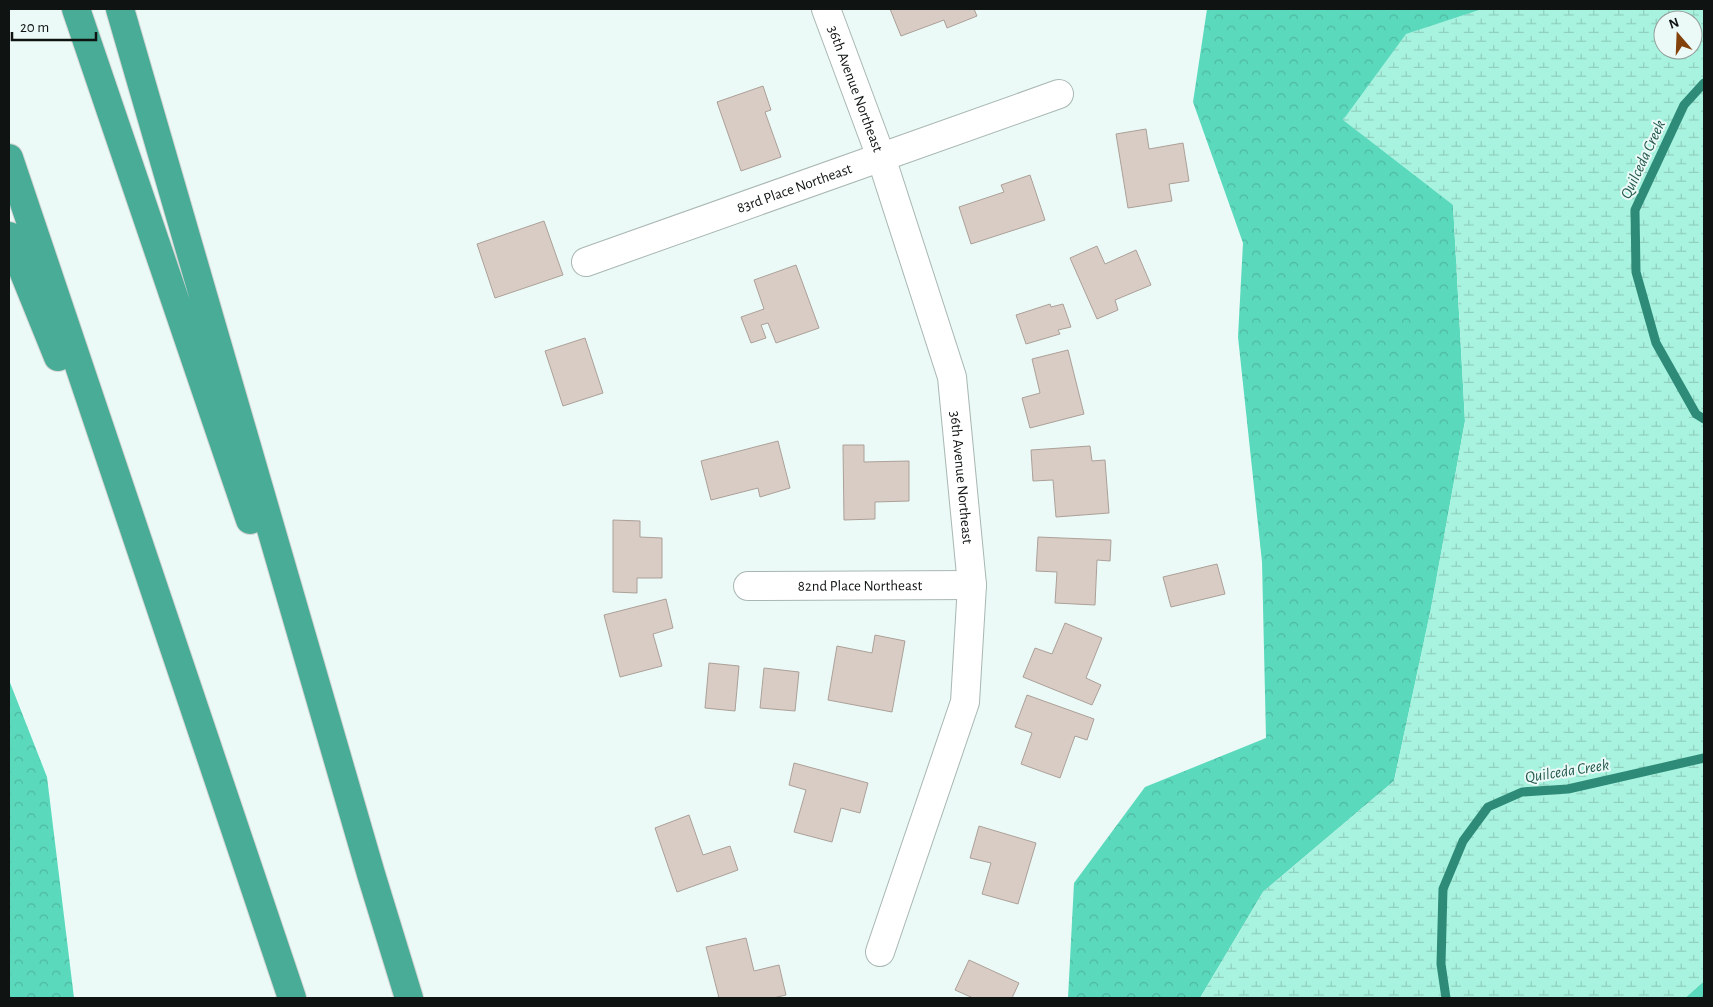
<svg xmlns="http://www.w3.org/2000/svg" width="1713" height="1007" font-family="'Alegreya Sans',sans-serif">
<defs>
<pattern id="forest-crowns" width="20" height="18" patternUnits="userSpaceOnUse" patternTransform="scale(1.25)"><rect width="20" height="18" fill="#5bd9bd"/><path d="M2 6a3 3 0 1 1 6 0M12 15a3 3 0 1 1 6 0" fill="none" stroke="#4eb9a1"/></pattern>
<pattern id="wetland-marsh" width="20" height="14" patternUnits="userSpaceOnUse" patternTransform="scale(1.25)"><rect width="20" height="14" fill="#a8f3df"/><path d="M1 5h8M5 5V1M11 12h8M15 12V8" fill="none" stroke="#8fcfbe"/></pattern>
</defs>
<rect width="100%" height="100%" fill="#ebfaf6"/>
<path fill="url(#forest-crowns)" d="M 1207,9 L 1482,9 L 1343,119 L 1453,204 L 1465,421 L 1431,609 L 1394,781 L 1263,892 L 1200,998 L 1068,998 L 1074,883 L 1145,787 L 1266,738 L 1262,562 L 1238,337 L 1243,243 L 1193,102 Z
M 9,680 L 47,777 L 74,998 L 9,998 Z
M 1704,981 L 1704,998 L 1685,998 Z"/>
<path fill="url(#wetland-marsh)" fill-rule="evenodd" d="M 1482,9 L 1704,9 L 1704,981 L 1685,998 L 1200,998 L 1263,892 L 1394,781 L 1431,608 L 1465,421 L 1453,205 L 1343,120 L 1406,34 ZM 1663,20 L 1693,20 L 1693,50 L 1663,50 Z"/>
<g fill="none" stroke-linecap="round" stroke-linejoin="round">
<path stroke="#2e8b78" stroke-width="9" d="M 1704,83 L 1684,105 L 1635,210 L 1636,272 L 1656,343 L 1696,414 L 1704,419
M 1446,998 L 1441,964 L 1443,889 L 1463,841 L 1488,807 L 1522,792 L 1568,789 L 1704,758"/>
</g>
<path fill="#d8ccc5" stroke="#aca099" d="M 890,9 L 974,9 L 977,16 L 947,28 L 944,20 L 901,36 Z
M 763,86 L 771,110 L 765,112 L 781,157 L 741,171 L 717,102 Z
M 1146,129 L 1149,149 L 1183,143 L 1189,181 L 1169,184 L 1172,201 L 1128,208 L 1116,134 Z
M 1030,175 L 1045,220 L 971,244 L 959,207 L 1004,192 L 1001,185 Z
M 544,221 L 563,275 L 495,298 L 477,244 Z
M 1097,246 L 1105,264 L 1136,250 L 1151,285 L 1115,300 L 1118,310 L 1097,319 L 1070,258 Z
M 796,265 L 819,328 L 776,343 L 768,323 L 761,325 L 766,338 L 751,343 L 741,317 L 764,309 L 754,280 Z
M 1050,304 L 1051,307 L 1063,304 L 1071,327 L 1058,330 L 1060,334 L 1026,344 L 1016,315 Z
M 585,338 L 603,393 L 563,406 L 545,351 Z
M 1068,350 L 1084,414 L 1030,428 L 1022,398 L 1040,393 L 1032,359 Z
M 778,441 L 790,488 L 760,497 L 758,488 L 711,500 L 701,461 Z
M 843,445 L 864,445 L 864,462 L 909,461 L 909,501 L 875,502 L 875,519 L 844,520 Z
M 1090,446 L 1092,461 L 1105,460 L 1109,513 L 1056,517 L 1053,480 L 1033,481 L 1031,450 Z
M 613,520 L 640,521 L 640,537 L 662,538 L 662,578 L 637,578 L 637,593 L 613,592 Z
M 1038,537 L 1111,540 L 1110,561 L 1097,560 L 1095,605 L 1055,603 L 1057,572 L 1036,571 Z
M 1217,564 L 1225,594 L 1171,607 L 1163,577 Z
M 666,599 L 673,628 L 653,634 L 662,666 L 620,677 L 604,615 Z
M 1065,623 L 1102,638 L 1086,678 L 1101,685 L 1092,705 L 1023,677 L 1035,648 L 1052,654 Z
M 875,635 L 905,641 L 892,712 L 828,700 L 837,646 L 872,653 Z
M 709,663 L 739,666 L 735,711 L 705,708 Z
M 764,668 L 799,672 L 795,711 L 760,708 Z
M 1027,695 L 1094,719 L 1087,740 L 1075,736 L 1060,778 L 1021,764 L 1032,733 L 1015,727 Z
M 794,763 L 868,783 L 860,813 L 841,808 L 832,842 L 794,832 L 806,790 L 789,785 Z
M 689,815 L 703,855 L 730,846 L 738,870 L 677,892 L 655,828 Z
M 979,826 L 1036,843 L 1018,904 L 982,894 L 991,863 L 970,858 Z
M 746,938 L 754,971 L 779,965 L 786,995 L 773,998 L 719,998 L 706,947 Z
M 969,960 L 1019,983 L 1012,998 L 973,998 L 955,990 Z"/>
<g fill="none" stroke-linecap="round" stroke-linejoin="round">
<defs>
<g id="minor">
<path id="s1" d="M 826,9 L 881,157 L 952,377 L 972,585 L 965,702 L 880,952"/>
<path id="s2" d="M 586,262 L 1059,94"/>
<path id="s3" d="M 748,586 L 972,585"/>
</g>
<path id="highway" d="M 76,9 L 250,520
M 120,9 L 371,874 L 409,998
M 9,158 L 292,998
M 9,236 L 58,357"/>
</defs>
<use href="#minor" stroke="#a9b7b3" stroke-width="30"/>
<use href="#highway" stroke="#d4d5d4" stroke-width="30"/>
<use href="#minor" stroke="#fff" stroke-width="28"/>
<use href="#highway" stroke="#48ac96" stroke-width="28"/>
</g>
<g text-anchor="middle" stroke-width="4" stroke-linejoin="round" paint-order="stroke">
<g font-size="15" fill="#0f1412" stroke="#ebfaf6">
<text dy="5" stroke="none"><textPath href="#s1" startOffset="85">36th Avenue Northeast</textPath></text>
<text dy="5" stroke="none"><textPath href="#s2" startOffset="221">83rd Place Northeast</textPath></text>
<text dy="5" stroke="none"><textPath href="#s1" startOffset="490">36th Avenue Northeast</textPath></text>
<text dy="5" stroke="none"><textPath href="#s3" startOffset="112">82nd Place Northeast</textPath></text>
</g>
<g font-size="16" font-style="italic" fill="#25594d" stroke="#ebfaf6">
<text transform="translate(1642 159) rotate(-65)" y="6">Quilceda Creek</text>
<text transform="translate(1567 770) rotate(-9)" y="6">Quilceda Creek</text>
</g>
</g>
<rect width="1713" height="1007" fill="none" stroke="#0f1412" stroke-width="20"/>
<g transform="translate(1678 35) rotate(341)"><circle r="24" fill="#ebfaf6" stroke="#939e9b"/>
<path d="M0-4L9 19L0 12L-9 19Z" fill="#83420b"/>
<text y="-8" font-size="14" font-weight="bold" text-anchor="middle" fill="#0f1412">N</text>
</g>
<path d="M12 32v8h84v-8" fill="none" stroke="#0f1412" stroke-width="2.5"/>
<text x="20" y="32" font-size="15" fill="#0f1412" stroke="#ebfaf6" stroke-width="4" paint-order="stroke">20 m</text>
</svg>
